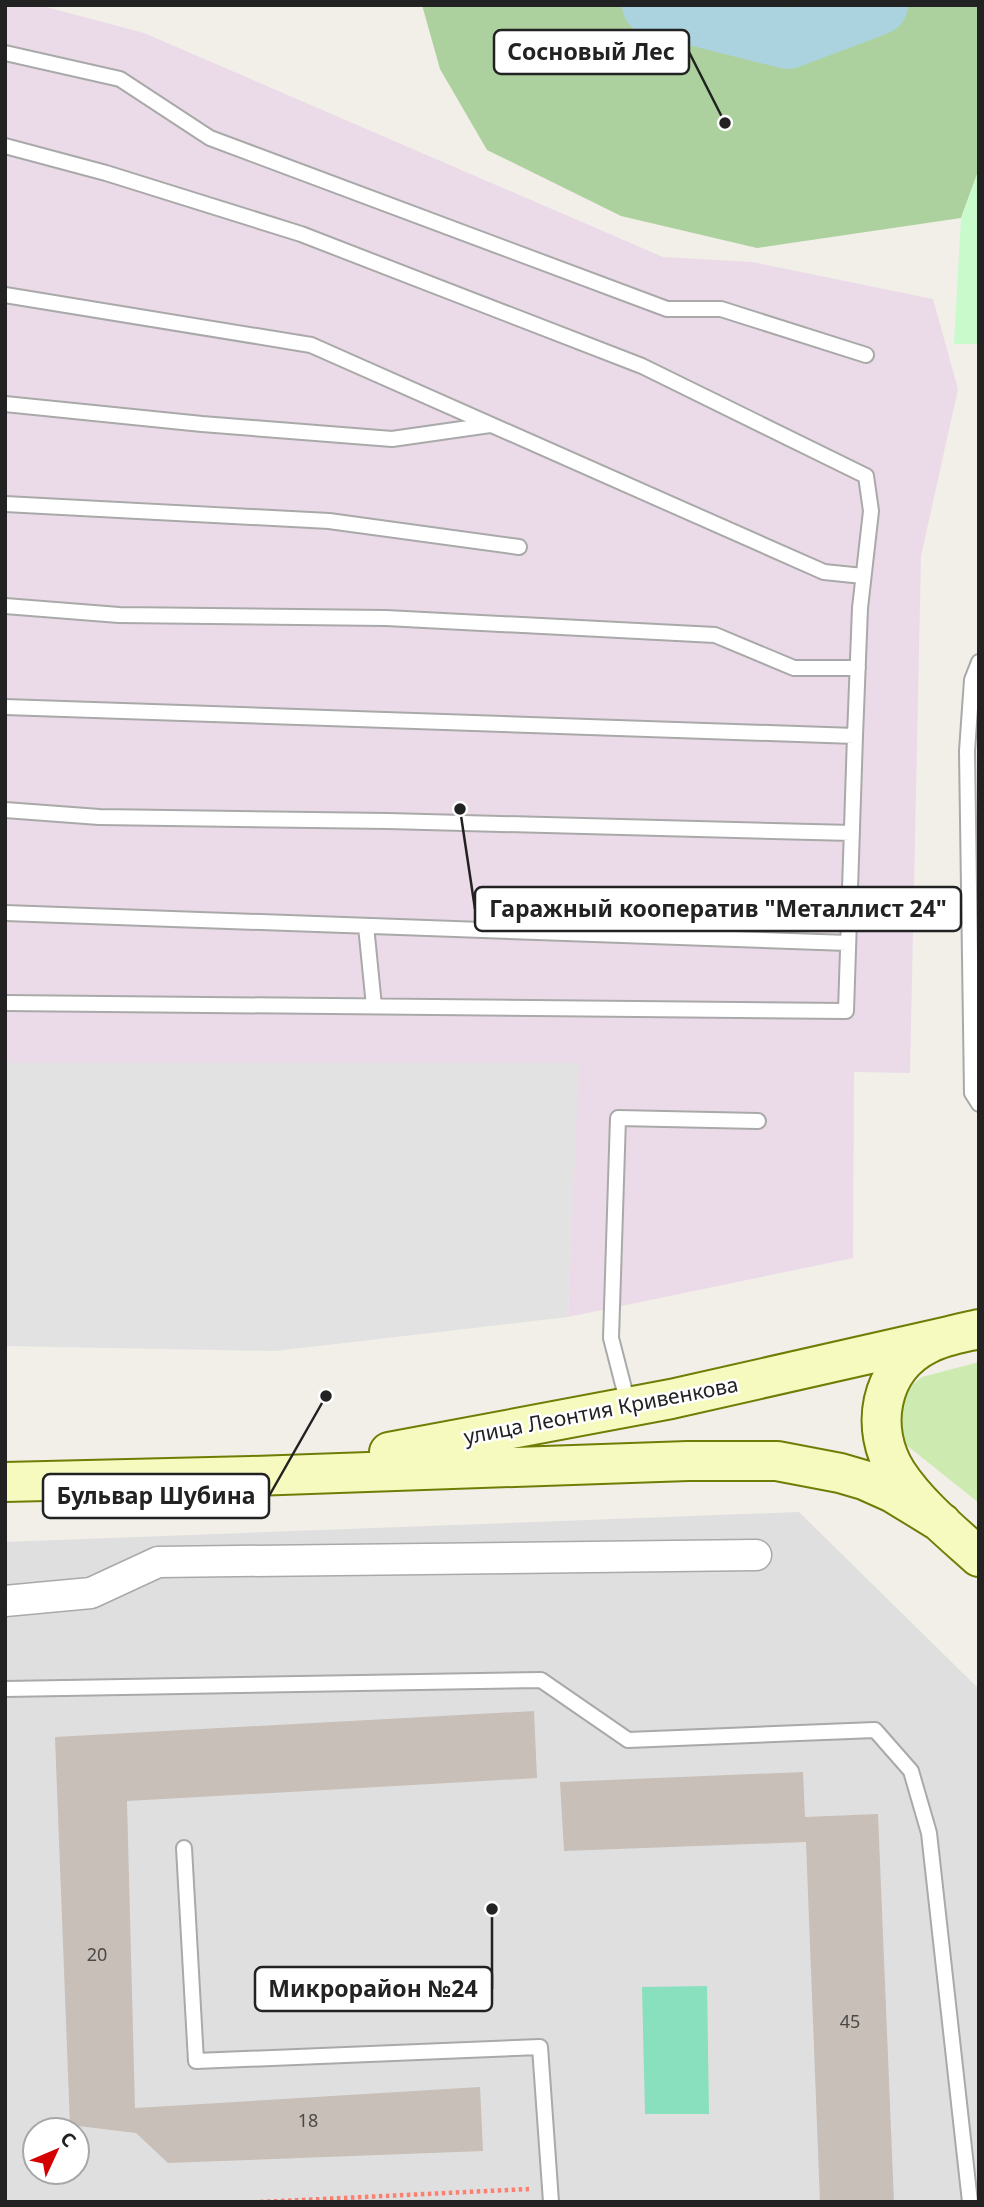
<svg xmlns="http://www.w3.org/2000/svg" width="984" height="2207" font-family="'Noto Sans',sans-serif">
<rect width="100%" height="100%" fill="#f2efe9"/>
<path fill="#e0dfdf" fill-rule="evenodd" d="M 799,1512 L 979,1689 L 979,2202 L 5,2202 L 5,1542 ZM 35,2130 L 77,2130 L 77,2172 L 35,2172 Z"/>
<path fill="#ebdbe8" d="M 5,5 L 39,5 L 144,33 L 663,257 L 752,262 L 933,299 L 958,389 L 921,556 L 910,1073 L 854,1072 L 853,1258 L 568,1317 L 578,1063 L 5,1063 Z"/>
<path fill="#cdebb0" d="M 979,1362 L 979,1503 L 900,1440 L 900,1395 L 922,1377 Z"/>
<path fill="#add19e" d="M 422,5 L 979,5 L 979,169 L 961,218 L 757,248 L 621,216 L 487,150 L 440,69 Z"/>
<path fill="#c8facc" d="M 979,169 L 979,344 L 954,344 L 961,218 Z"/>
<path fill="#88e0be" d="M 707,1986 L 709,2114 L 645,2114 L 642,1987 Z"/>
<path fill="#e2e2e2" d="M 5,1063 L 579,1063 L 568,1317 L 275,1351 L 5,1346 Z"/>
<g fill="none" stroke-linecap="round" stroke-linejoin="round">
<path stroke="#aad3df" stroke-width="60" d="M 652,5 L 788,39 L 878,5"/>
</g>
<path fill="#c7bfb8" d="M 534,1711 L 537,1778 L 127,1801 L 135,2108 L 480,2087 L 483,2151 L 168,2163 L 136,2133 L 70,2125 L 55,1737 Z
M 803,1772 L 805,1817 L 878,1814 L 894,2202 L 820,2202 L 806,1842 L 564,1851 L 560,1782 Z"/>
<g fill="none" stroke-linecap="round" stroke-linejoin="round">
<defs>
<path id="lane" d="M 5,53 L 120,79 L 210,138 L 667,309 L 721,309 L 866,355
M 5,146 L 106,173 L 301,234 L 642,366 L 866,476 L 871,511 L 860,608 L 855,736
M 5,295 L 311,345 L 824,572 L 863,576
M 5,404 L 202,424 L 392,439 L 490,425
M 5,504 L 329,521 L 519,547
M 5,606 L 119,615 L 386,618 L 715,635 L 794,668 L 858,668
M 979,662 L 972,680 L 967,751 L 972,1093 L 979,1104
M 5,707 L 855,736 L 846,1011 L 5,1003
M 5,810 L 99,817 L 388,821 L 852,833
M 5,913 L 848,943
M 366,926 L 374,1006
M 628,1404 L 611,1338 L 618,1118 L 758,1121
M 5,1689 L 541,1680 L 628,1740 L 875,1730 L 911,1771 L 929,1833 L 970,2202
M 184,1848 L 196,2061 L 540,2047 L 551,2202"/>
<path id="street" d="M 5,1601 L 91,1593 L 158,1562 L 756,1555"/>
<path id="secondary" d="M 979,1329 C 962,1333 943,1336 928,1344 C 879,1368 869,1429 897,1473 C 918,1505 950,1531 979,1557
M 389,1452 L 671,1399 L 949,1336
M 5,1482 L 251,1476 L 688,1461 L 777,1461 L 840,1473 L 864,1480 L 893,1493 L 942,1523"/>
</defs>
<use href="#lane" stroke="#a9a9a9" stroke-width="18"/>
<use href="#street" stroke="#a9a9a9" stroke-width="33"/>
<use href="#secondary" stroke="#707d05" stroke-width="42"/>
<path stroke="#fa8072" stroke-width="4.5" stroke-dasharray="3.5 3.5" stroke-linecap="butt" d="M 260,2202 L 529,2189"/>
<use href="#lane" stroke="#fff" stroke-width="14"/>
<use href="#street" stroke="#fff" stroke-width="30"/>
<use href="#secondary" stroke="#f7fabf" stroke-width="38"/>
</g>
<g text-anchor="middle" stroke-width="5" stroke-linejoin="round" paint-order="stroke">
<g font-size="18" fill="#4b4948">
<text x="97" y="1961">20</text>
<text x="850" y="2028">45</text>
<text x="308" y="2127">18</text>
</g>
<g font-size="21" fill="#222" stroke="#fff">
<text transform="translate(601 1411) rotate(-11)" y="7">улица Леонтия Кривенкова</text>
</g>
</g>
<path fill="none" stroke="#222" stroke-width="2.5" d="M725 123L689 52M460 809L475 909M326 1396L269 1496M492 1909L492 1989"/>
<g fill="#222" stroke="#fff" stroke-width="2.5">
<circle cx="725" cy="123" r="7"/>
<circle cx="460" cy="809" r="7"/>
<circle cx="326" cy="1396" r="7"/>
<circle cx="492" cy="1909" r="7"/>
</g>
<g fill="#fff" stroke="#222" stroke-width="2.5">
<rect x="494" y="30" width="195" height="44" rx="7"/>
<rect x="475" y="887" width="486" height="44" rx="7"/>
<rect x="43" y="1474" width="226" height="44" rx="7"/>
<rect x="255" y="1967" width="237" height="44" rx="7"/>
</g>
<g font-size="23" text-anchor="middle" font-weight="bold" fill="#222">
<text x="591" y="60">Сосновый Лес</text>
<text x="718" y="917">Гаражный кооператив "Металлист 24"</text>
<text x="156" y="1504">Бульвар Шубина</text>
<text x="373" y="1997">Микрорайон №24</text>
</g>
<rect width="984" height="2207" fill="none" stroke="#222222" stroke-width="14"/>
<g transform="translate(56 2151) rotate(46)"><circle r="33" fill="#ffffff" stroke="#a7a7a7" stroke-width="2"/>
<path d="M0-5L12 26L0 18L-12 26Z" fill="#d40000"/>
<text y="-10" font-size="19" font-weight="bold" text-anchor="middle" fill="#222222">С</text>
</g>
</svg>
